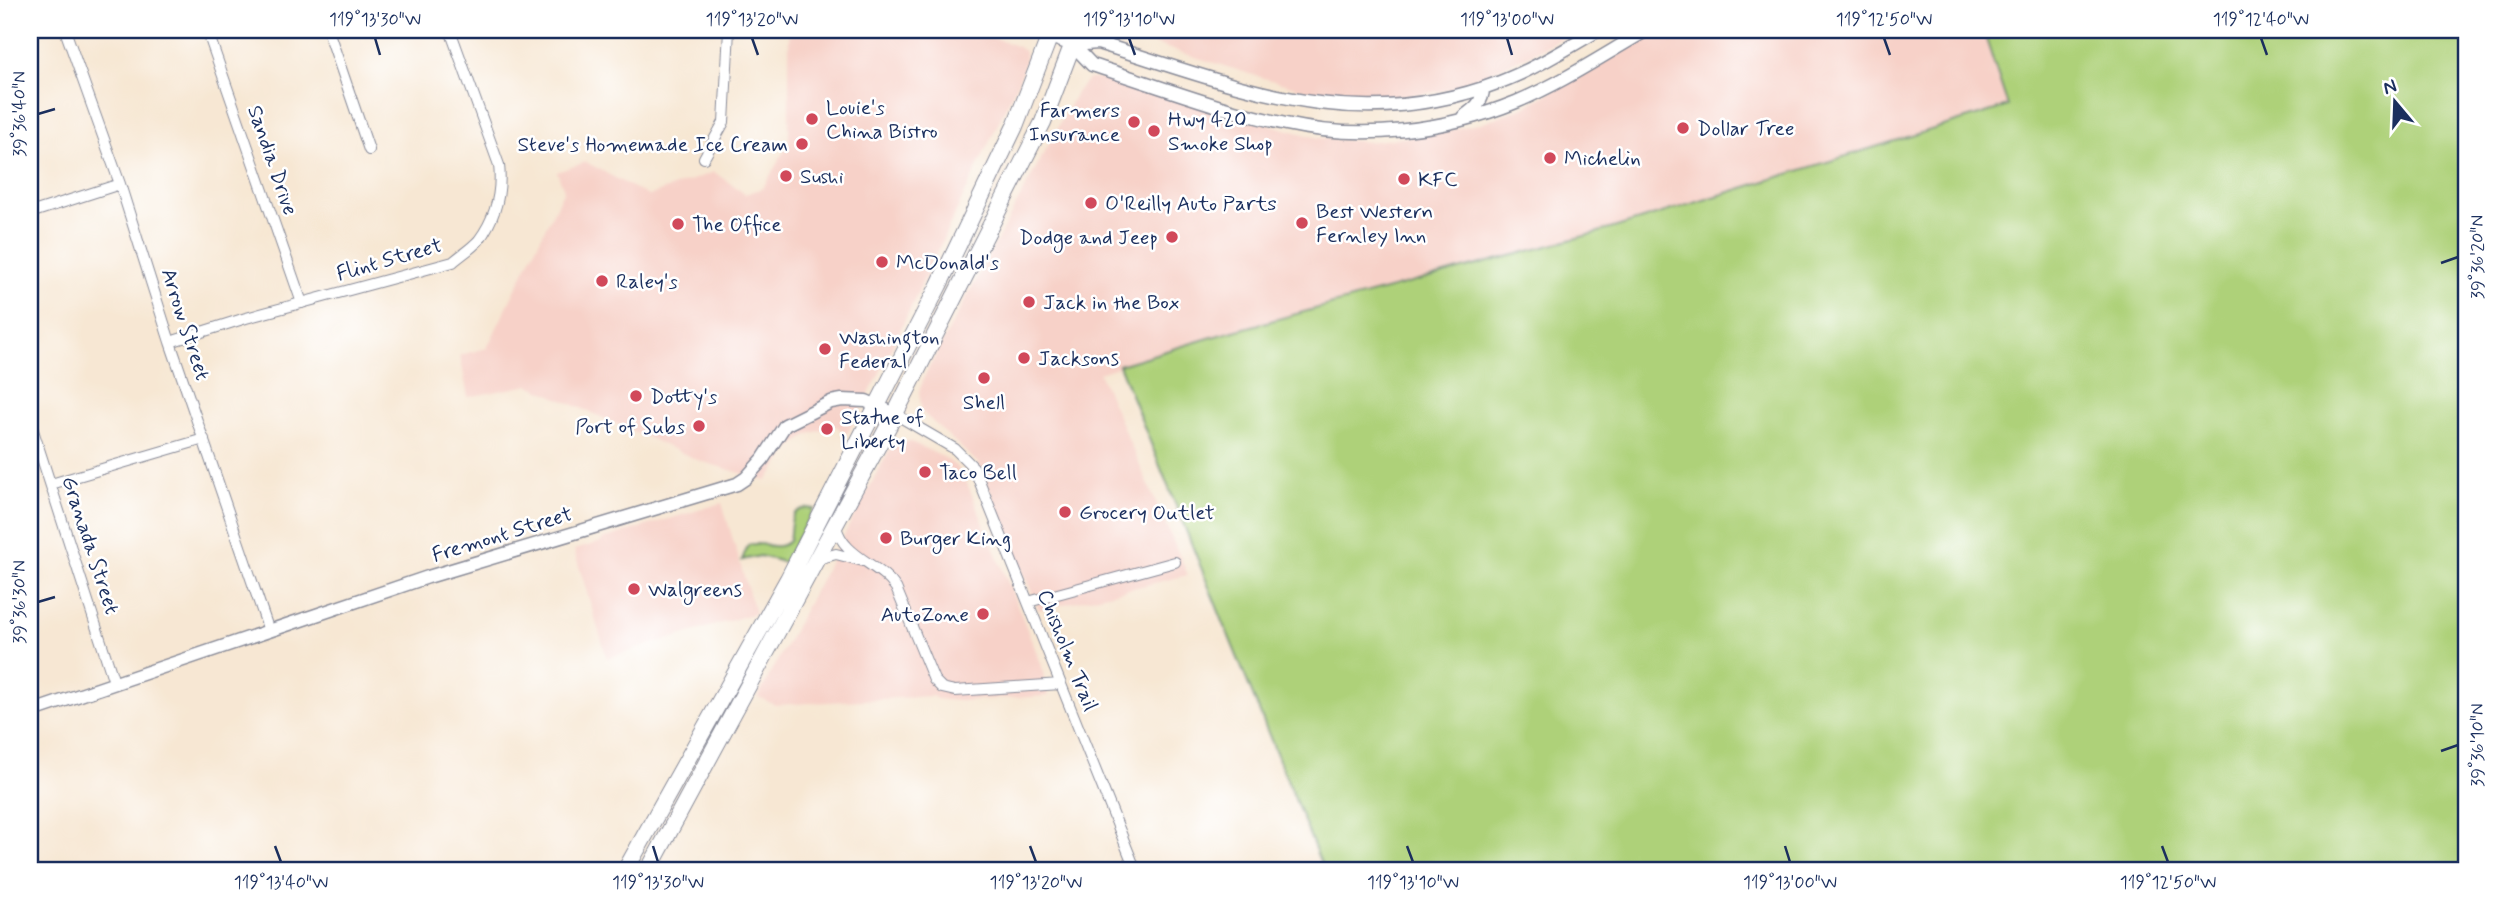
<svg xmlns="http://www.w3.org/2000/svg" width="2496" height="901" font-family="Mynerve,sans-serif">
<rect width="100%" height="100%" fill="#fff"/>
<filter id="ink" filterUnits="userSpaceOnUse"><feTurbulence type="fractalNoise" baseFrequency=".0143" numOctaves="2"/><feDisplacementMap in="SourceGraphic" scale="14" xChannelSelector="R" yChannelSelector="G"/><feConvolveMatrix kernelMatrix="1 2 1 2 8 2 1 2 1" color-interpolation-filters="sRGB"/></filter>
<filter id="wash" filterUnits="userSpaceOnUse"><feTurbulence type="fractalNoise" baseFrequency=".00686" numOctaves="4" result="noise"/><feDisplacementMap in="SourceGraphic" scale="28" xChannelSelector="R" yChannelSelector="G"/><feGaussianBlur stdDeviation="1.57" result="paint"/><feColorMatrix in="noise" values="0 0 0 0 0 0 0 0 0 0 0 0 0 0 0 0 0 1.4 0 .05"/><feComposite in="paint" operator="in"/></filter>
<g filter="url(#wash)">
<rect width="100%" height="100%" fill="#f7e7d3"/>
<path fill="#f7d1c8" d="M 789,30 L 970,30 L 1014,45 L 1025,51 L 1025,62 L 1020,77 L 877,379 L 847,434 L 836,426 L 809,434 L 790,448 L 767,481 L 700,461 L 529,385 L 468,397 L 460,355 L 487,348 L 564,190 L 557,172 L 586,162 L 648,196 L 714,172 L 745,194 L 763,188 L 789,143 Z
M 1115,30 L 1576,30 L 1531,54 L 1461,85 L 1441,91 L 1391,98 L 1330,97 L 1253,75 L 1125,35 Z
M 1662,30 L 1983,30 L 2009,106 L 1610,229 L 1219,335 L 1099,373 L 1188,575 L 1039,610 L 979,464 L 922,412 L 919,392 L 924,377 L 1077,91 L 1089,79 L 1104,79 L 1318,138 L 1368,142 L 1425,135 L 1478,124 L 1524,107 Z
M 909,441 L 945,458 L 958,468 L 967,483 L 1041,663 L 1048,696 L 957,701 L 937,699 L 932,696 L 775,705 L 758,697 L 884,460 L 891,448 Z
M 722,503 L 755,613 L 607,658 L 574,550 L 601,542 L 603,539 Z"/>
<path fill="#aed179" stroke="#64806c" stroke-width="2" d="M 1983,30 L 2466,30 L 2466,871 L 1324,871 L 1119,365 L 1219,335 L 1610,229 L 2008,106 Z
M 807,508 L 814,509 L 784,562 L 760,556 L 742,560 L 748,545 C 763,540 775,553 789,541 C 792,525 787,511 807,508 Z"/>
</g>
<g filter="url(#ink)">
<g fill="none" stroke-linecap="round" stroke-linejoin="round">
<defs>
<path id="minor" d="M 65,30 L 120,184 L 170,342 L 269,631
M 207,30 L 302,303
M 328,30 L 369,150
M 1033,30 L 1050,37
M 704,158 L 724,122 L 729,30
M 30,213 L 120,184
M 170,342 L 246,318 L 453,262 C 461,255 472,248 479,240 C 496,217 502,192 499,165 L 450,30
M 895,414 L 955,449 L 974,468 L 1136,871
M 30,421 L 114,682
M 51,484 L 204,439
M 836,526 C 843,557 879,563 896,588 L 934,680 L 942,688 L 955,691 L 1061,684
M 818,559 L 836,554 L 863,561
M 1028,602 L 1175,562"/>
<path id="tertiary" d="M 1050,37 L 1073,45 L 1098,43 C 1238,86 1354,138 1500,82 C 1535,69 1567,48 1599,30
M 1073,45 L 1092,65 C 1156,85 1220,110 1286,124 C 1362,141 1445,131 1516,102 C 1562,83 1605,54 1647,30
M 1463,117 C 1474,109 1483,103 1483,88
M 30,712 L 428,577 L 737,484 L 746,478 L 763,459 L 785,425 L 831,402 L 842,400 L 866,401 L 895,414"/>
<path id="trunk" d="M 625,871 L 788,579 L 939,285 L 1015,126 L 1052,30
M 648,871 L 895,414 L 1043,122 L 1078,30"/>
</defs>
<use href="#minor" stroke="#898b98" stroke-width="12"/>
<use href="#tertiary" stroke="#898b98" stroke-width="15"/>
<use href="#trunk" stroke="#898b98" stroke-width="18"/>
<use href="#minor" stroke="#fff" stroke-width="10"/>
<use href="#tertiary" stroke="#fff" stroke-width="12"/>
<use href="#trunk" stroke="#fff" stroke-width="16"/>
</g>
</g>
<path fill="none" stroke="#1b2f5e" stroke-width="2.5" d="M 375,38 L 380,55M 752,38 L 758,55M 1129,38 L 1135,55M 1507,38 L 1512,55M 1884,38 L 1890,55M 2261,38 L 2267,55M 38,114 L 55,109M 2441,263 L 2458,257M 38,602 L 55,597M 2441,751 L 2458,745M 275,846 L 281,862M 653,846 L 658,862M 1030,846 L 1036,862M 1407,846 L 1413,862M 1785,846 L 1790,862M 2162,846 L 2168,862"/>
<g fill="#d1495b" stroke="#fff" stroke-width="2.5">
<circle cx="812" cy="119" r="7"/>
<circle cx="1134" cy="122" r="7"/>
<circle cx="1683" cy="128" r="7"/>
<circle cx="1154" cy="131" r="7"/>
<circle cx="802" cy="144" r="7"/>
<circle cx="1550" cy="158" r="7"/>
<circle cx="786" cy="176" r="7"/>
<circle cx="1404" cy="179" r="7"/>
<circle cx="1091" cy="203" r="7"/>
<circle cx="1302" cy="223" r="7"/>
<circle cx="678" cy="224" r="7"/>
<circle cx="1172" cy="237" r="7"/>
<circle cx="882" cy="262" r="7"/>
<circle cx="602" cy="281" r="7"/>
<circle cx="1029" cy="302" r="7"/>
<circle cx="825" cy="349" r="7"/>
<circle cx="1024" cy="358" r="7"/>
<circle cx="984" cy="378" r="7"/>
<circle cx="636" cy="396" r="7"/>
<circle cx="699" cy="426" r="7"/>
<circle cx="827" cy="429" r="7"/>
<circle cx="925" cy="472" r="7"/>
<circle cx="1065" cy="512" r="7"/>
<circle cx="886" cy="538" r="7"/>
<circle cx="634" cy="589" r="7"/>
<circle cx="983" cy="614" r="7"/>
</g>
<g text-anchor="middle" stroke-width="5" stroke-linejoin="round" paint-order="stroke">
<g font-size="21" fill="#1b2f5e" stroke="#fff" text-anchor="start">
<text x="826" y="114">Louie's<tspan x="826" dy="24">China Bistro</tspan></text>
<text x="1120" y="117" text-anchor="end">Farmers<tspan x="1120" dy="24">Insurance</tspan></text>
<text x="1168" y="126">Hwy 420<tspan x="1168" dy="24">Smoke Shop</tspan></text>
<text x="1697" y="135">Dollar Tree</text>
<text x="788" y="151" text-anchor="end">Steve's Homemade Ice Cream</text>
<text x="1564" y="165">Michelin</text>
<text x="800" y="183">Sushi</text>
<text x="1418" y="186">KFC</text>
<text x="1105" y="210">O'Reilly Auto Parts</text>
<text x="1316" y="218">Best Western<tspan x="1316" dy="24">Fernley Inn</tspan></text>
<text x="692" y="231">The Office</text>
<text x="1158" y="244" text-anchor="end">Dodge and Jeep</text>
<text x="896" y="269">McDonald's</text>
<text x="616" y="288">Raley's</text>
<text x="1043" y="309">Jack in the Box</text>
<text x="839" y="344">Washington<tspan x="839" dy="24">Federal</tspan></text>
<text x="1038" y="365">Jacksons</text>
<text x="650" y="403">Dotty's</text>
<text x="984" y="409" text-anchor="middle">Shell</text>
<text x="841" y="424">Statue of<tspan x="841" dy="24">Liberty</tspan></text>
<text x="685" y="433" text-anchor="end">Port of Subs</text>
<text x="939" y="479">Taco Bell</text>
<text x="1079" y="519">Grocery Outlet</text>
<text x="900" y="545">Burger King</text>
<text x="648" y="596">Walgreens</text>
<text x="969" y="621" text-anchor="end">AutoZone</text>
</g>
<g font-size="21" fill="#1b2f5e" stroke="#fff">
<text transform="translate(273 160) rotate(71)" y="7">Sandia Drive</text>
<text transform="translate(389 259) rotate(-16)" y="7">Flint Street</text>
<text transform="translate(186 324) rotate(72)" y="7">Arrow Street</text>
<text transform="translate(502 534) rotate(-17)" y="7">Fremont Street</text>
<text transform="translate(91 545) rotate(72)" y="7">Granada Street</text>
<text transform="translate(1068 650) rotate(68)" y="7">Chisholm Trail</text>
</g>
</g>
<rect width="2496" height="901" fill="none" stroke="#fff" stroke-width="77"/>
<g transform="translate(2395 102) rotate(341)" stroke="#ffffff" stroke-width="5" paint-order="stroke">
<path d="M0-5L12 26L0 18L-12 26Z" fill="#1b2f5e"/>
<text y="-10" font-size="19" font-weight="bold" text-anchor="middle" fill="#1b2f5e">N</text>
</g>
<rect x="38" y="38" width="2420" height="824" fill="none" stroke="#1b2f5e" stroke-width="2.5"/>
<g font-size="18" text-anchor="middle" fill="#1b2f5e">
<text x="375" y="25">119°13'30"W</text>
<text x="752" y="25">119°13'20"W</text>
<text x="1129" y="25">119°13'10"W</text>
<text x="1507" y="25">119°13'00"W</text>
<text x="1884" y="25">119°12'50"W</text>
<text x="2261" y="25">119°12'40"W</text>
<text transform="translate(19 114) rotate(-90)" y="6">39°36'40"N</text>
<text transform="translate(2477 257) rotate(-90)" y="6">39°36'20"N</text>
<text transform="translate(19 602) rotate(-90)" y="6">39°36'30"N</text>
<text transform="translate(2477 745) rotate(-90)" y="6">39°36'10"N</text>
<text x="281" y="888">119°13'40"W</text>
<text x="658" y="888">119°13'30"W</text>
<text x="1036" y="888">119°13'20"W</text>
<text x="1413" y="888">119°13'10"W</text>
<text x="1790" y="888">119°13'00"W</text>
<text x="2168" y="888">119°12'50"W</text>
</g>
</svg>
